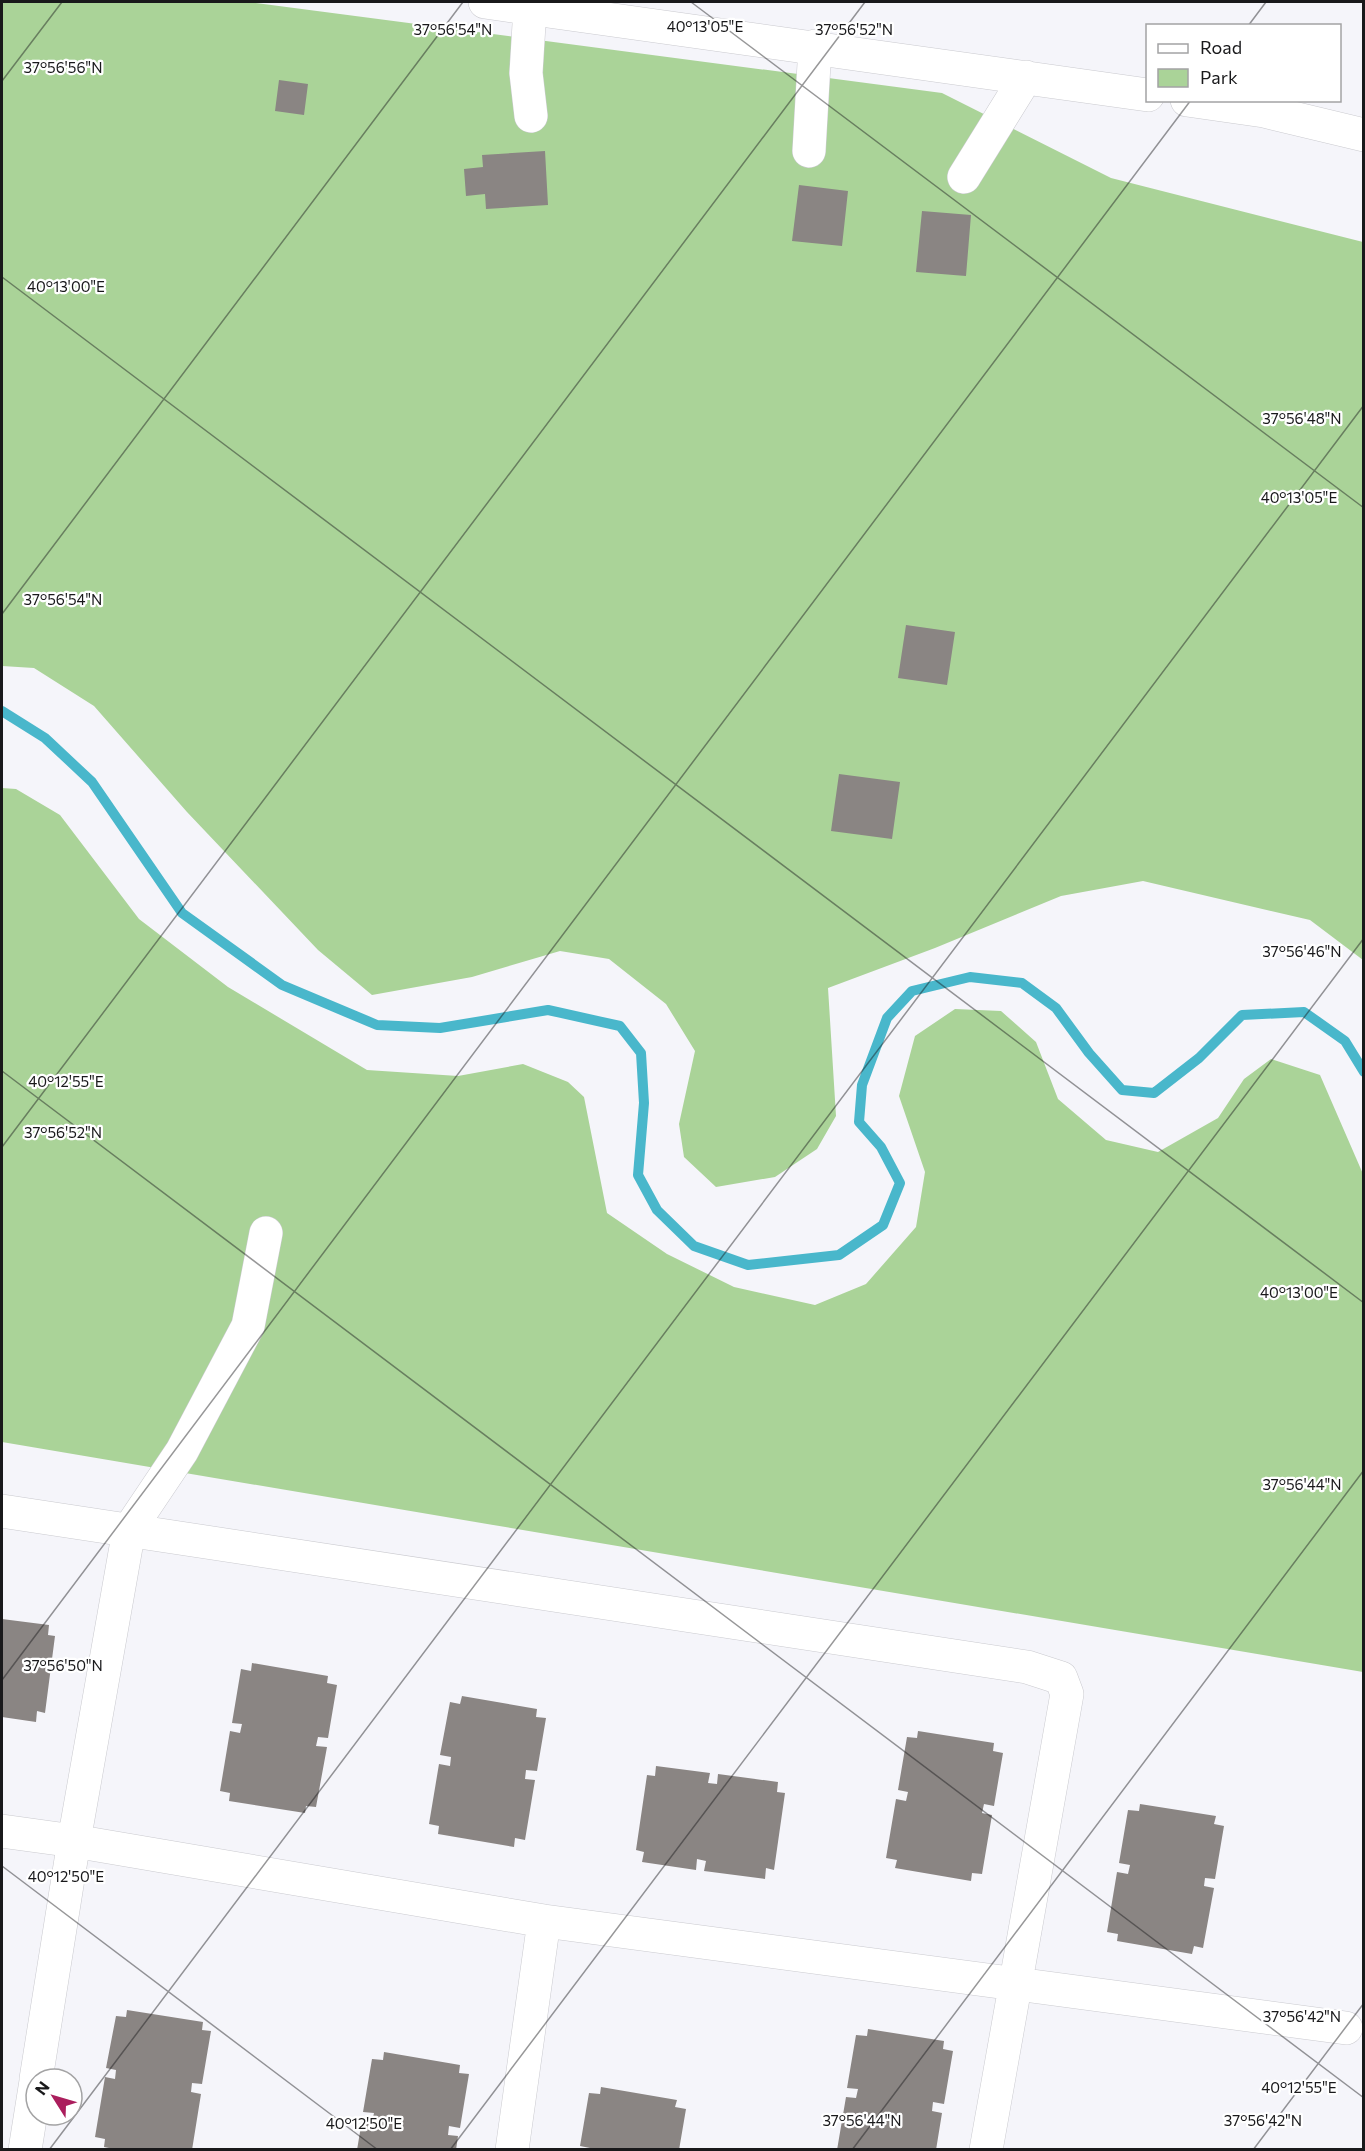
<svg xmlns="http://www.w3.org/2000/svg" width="1365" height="2151" font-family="Commissioner,sans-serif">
<rect width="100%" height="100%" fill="#f5f5fa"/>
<path fill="#aad398" d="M 2,2 L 249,2 L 942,93 L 1111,178 L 1363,242 L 1363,960 L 1310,920 L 1143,881 L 1061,896 L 935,948 L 828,988 L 836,1116 L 817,1149 L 775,1177 L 716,1187 L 684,1157 L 679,1124 L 695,1051 L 666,1004 L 609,959 L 560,951 L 472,977 L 372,995 L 318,950 L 187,812 L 94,706 L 34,668 L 2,666 Z
M 2,788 L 16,789 L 60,815 L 139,919 L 228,987 L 367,1070 L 458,1076 L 523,1064 L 568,1082 L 584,1097 L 607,1213 L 667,1254 L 734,1287 L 815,1305 L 866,1284 L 916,1227 L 925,1172 L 899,1096 L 915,1036 L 955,1009 L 1001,1011 L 1036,1042 L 1058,1099 L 1106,1140 L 1158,1152 L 1218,1118 L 1244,1079 L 1271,1059 L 1320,1075 L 1363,1174 L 1363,1672 L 2,1442 Z"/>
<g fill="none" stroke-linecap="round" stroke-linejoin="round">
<path stroke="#49b7cb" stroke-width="10" d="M 2,711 L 45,738 L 92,782 L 182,913 L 282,985 L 377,1025 L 440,1028 L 548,1010 L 620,1026 L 641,1053 L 644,1103 L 638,1175 L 657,1210 L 694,1246 L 748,1265 L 839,1255 L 883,1225 L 900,1183 L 881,1147 L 859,1122 L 862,1085 L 887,1018 L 912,991 L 970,977 L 1022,983 L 1056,1008 L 1089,1053 L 1122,1090 L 1154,1093 L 1199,1058 L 1242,1015 L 1304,1012 L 1345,1041 L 1364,1072"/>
</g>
<path fill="#8a8583" d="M 279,80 L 308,84 L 304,115 L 275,111 Z
M 545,151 L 548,205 L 486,209 L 485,194 L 466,196 L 464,169 L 483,167 L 482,155 Z
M 799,185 L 848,191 L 842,246 L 792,241 Z
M 922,211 L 971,215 L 966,276 L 916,272 Z
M 906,625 L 955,632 L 947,685 L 898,678 Z
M 839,774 L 900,782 L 892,839 L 831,831 Z
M 2,1619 L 49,1625 L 48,1635 L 55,1636 L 45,1713 L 37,1711 L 36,1722 L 2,1717 Z
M 252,1663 L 328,1676 L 327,1683 L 337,1685 L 328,1738 L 318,1737 L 316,1746 L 327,1747 L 316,1807 L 306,1806 L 305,1813 L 229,1801 L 230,1793 L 220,1791 L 230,1731 L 240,1733 L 242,1724 L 232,1723 L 241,1669 L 251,1671 Z
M 462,1696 L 537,1709 L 536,1717 L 546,1718 L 537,1771 L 526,1770 L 525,1779 L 535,1780 L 525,1840 L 515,1838 L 514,1847 L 438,1834 L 439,1826 L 429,1824 L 439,1764 L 450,1766 L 451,1757 L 440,1755 L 450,1702 L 460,1704 Z
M 918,1731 L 994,1743 L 993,1751 L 1003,1753 L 994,1806 L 984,1804 L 982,1813 L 992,1815 L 982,1874 L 972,1873 L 971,1881 L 895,1868 L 897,1860 L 886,1858 L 896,1799 L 906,1801 L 908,1792 L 898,1790 L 907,1737 L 917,1738 Z
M 656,1766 L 710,1773 L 708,1783 L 717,1784 L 718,1774 L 778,1782 L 777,1792 L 785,1793 L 774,1870 L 766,1868 L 765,1879 L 704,1871 L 706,1861 L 697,1859 L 696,1870 L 642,1862 L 644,1852 L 636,1850 L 647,1775 L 655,1776 Z
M 1140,1804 L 1216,1816 L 1214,1824 L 1224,1826 L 1215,1879 L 1205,1878 L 1204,1886 L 1214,1888 L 1203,1948 L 1194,1946 L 1192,1954 L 1117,1941 L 1118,1934 L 1107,1932 L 1117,1872 L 1128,1874 L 1130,1865 L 1119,1863 L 1128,1810 L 1139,1811 Z
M 127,2010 L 203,2022 L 202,2030 L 211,2031 L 202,2084 L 192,2083 L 191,2092 L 201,2094 L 192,2150 L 119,2150 L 104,2147 L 105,2139 L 95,2137 L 105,2077 L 115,2079 L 116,2070 L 106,2068 L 116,2016 L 126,2017 Z
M 868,2029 L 944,2041 L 943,2049 L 953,2051 L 944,2104 L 933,2102 L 932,2111 L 942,2113 L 936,2150 L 837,2150 L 846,2097 L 856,2098 L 858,2089 L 847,2088 L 856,2035 L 867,2036 Z
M 384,2052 L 460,2065 L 459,2073 L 469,2074 L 460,2128 L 449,2126 L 448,2135 L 458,2136 L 456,2150 L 357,2150 L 362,2120 L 372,2122 L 374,2113 L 363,2112 L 372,2059 L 383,2060 Z
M 601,2087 L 677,2100 L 675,2107 L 686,2109 L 679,2150 L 590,2150 L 590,2148 L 580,2146 L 589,2093 L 600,2094 Z"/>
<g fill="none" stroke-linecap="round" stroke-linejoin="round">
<defs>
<path id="minor" d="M 485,2 L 1148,95
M 530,8 L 526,73 L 531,116
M 1187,100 L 1264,111 L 1364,135
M 809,151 L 815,46
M 964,177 L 1026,77
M 2,1511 L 1027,1667 L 1061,1678 L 1067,1694 L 986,2150
M 2,1831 L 74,1841 L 544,1921 L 1346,2028
M 36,2079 L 74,1841 L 129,1530 L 182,1451 L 248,1326 L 266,1233
M 25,2150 L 36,2081
M 512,2150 L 544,1921"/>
</defs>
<use href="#minor" stroke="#cacacf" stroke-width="34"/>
<use href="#minor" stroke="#fff" stroke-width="33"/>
</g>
<path fill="none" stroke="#19191b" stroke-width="1.5" stroke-opacity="0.45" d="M 691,2 L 1364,508M 1248,26 L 1266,2M 2,81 L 62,2M 2,277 L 1364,1303M 2,614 L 463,2M 2,1071 L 1364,2098M 2,1147 L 865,2M 2,1680 L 1191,100M 2,1866 L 378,2150M 49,2150 L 1364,405M 450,2150 L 1364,938M 852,2150 L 1364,1470M 1253,2150 L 1364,2003"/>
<g font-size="15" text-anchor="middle" fill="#19191b" stroke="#fff" stroke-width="4.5" stroke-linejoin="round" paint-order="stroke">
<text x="705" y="32">40°13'05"E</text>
<text x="453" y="35">37°56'54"N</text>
<text x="854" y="35">37°56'52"N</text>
<text x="63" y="73">37°56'56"N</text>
<text x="66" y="292">40°13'00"E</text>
<text x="1302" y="424">37°56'48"N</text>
<text x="1299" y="503">40°13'05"E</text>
<text x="63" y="605">37°56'54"N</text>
<text x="1302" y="957">37°56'46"N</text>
<text x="66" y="1087">40°12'55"E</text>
<text x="63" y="1138">37°56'52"N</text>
<text x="1299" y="1298">40°13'00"E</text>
<text x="1302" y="1490">37°56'44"N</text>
<text x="63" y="1671">37°56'50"N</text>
<text x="66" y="1882">40°12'50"E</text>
<text x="1302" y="2022">37°56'42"N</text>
<text x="1299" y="2093">40°12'55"E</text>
<text x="862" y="2126">37°56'44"N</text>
<text x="1263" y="2126">37°56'42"N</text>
<text x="364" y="2129">40°12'50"E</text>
</g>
<rect width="1365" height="2151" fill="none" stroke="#19191b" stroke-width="6"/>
<rect x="1146" y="24" width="195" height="78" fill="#ffffff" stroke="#a3a3a4" stroke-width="1.5"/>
<rect x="1158" y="44" width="30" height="9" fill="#ffffff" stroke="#a3a3a4" stroke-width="1.5"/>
<text x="1200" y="54" font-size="18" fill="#19191b">Road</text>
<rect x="1158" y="69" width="30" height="18" fill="#aad398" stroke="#a3a3a4" stroke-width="1.5"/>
<text x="1200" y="84" font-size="18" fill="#19191b">Park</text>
<g transform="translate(54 2097) rotate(307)"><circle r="28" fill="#ffffff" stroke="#a3a3a4" stroke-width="1.5"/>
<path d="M0-4.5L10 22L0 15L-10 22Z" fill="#ab1e5d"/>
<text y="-9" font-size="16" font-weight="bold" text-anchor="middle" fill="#19191b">N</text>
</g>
</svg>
